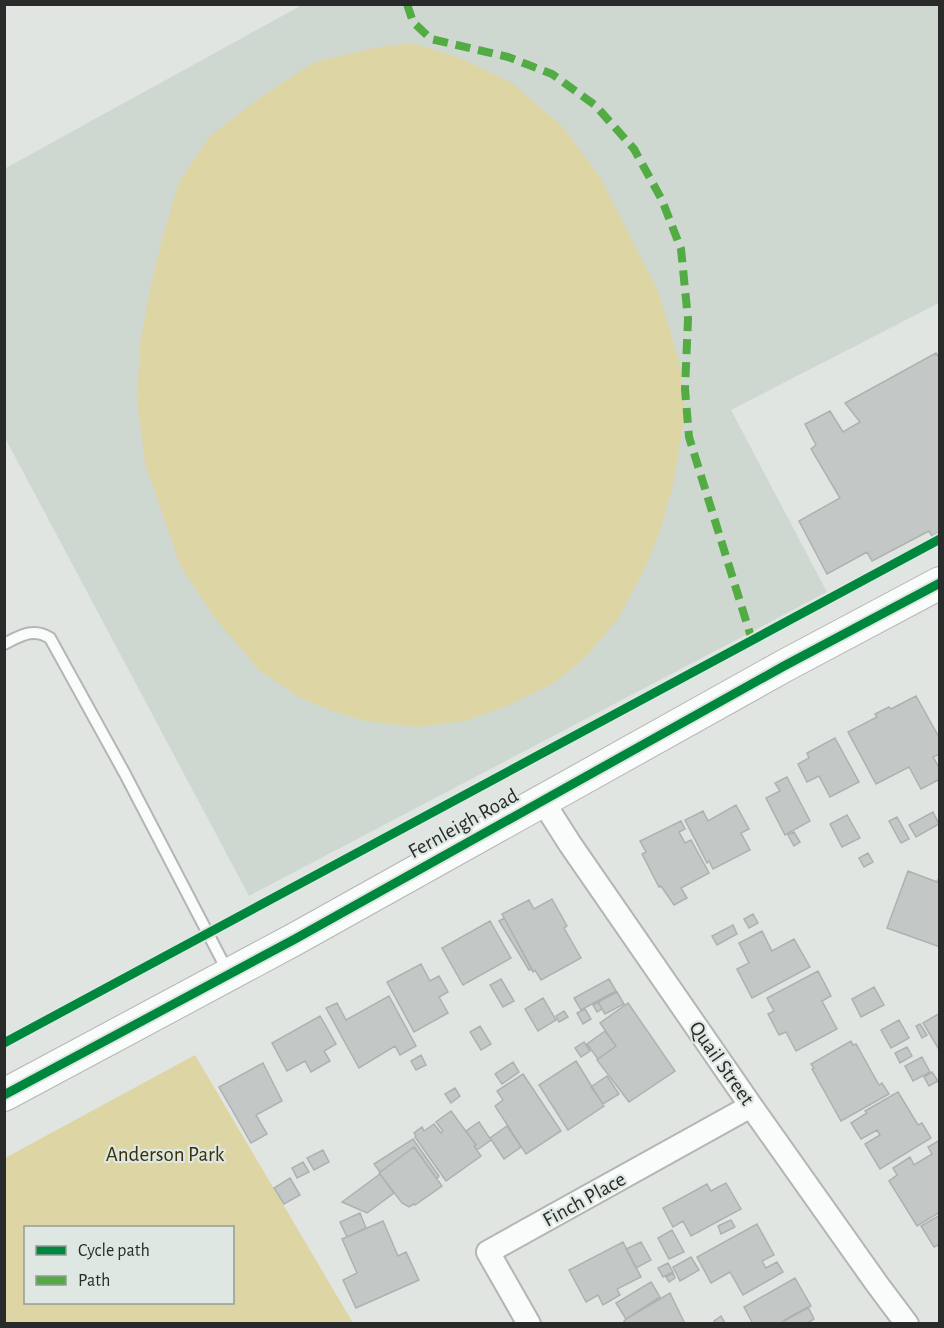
<svg xmlns="http://www.w3.org/2000/svg" width="944" height="1328" font-family="'Alegreya Sans',sans-serif">
<rect width="100%" height="100%" fill="#e0e5e2"/>
<path fill="#ced8d1" d="M 302,5 L 939,5 L 939,303 L 731,410 L 827,592 L 249,896 L 5,438 L 4,169 Z"/>
<path fill="#ded5a4" fill-rule="evenodd" d="M 412,43 L 456,56 L 512,83 L 563,127 L 600,177 L 658,291 L 680,365 L 685,413 L 674,481 L 661,528 L 647,564 L 618,619 L 581,662 L 552,684 L 507,706 L 465,721 L 417,727 L 365,721 L 329,710 L 299,697 L 260,671 L 215,618 L 180,565 L 145,463 L 137,400 L 140,343 L 151,284 L 163,236 L 179,182 L 209,137 L 262,96 L 315,62 L 373,48 Z
M 195,1055 L 353,1323 L 5,1323 L 5,1158 ZM 26,1228 L 232,1228 L 232,1302 L 26,1302 Z"/>
<path fill="#c3c7c6" stroke="#adb2b0" stroke-width="1.5" d="M 936,353 L 940,359 L 940,532 L 932,536 L 929,531 L 872,561 L 867,552 L 827,574 L 799,521 L 840,498 L 811,449 L 816,445 L 805,424 L 830,411 L 843,432 L 860,422 L 845,403 Z
M 916,696 L 940,739 L 940,754 L 933,757 L 940,769 L 940,779 L 921,789 L 909,767 L 876,784 L 848,732 L 877,717 L 875,714 L 889,707 L 891,709 Z
M 835,738 L 859,782 L 830,797 L 819,776 L 807,782 L 798,764 L 809,758 L 807,753 Z
M 787,777 L 810,821 L 785,835 L 766,798 L 780,791 L 775,783 Z
M 736,805 L 749,829 L 741,833 L 750,850 L 713,869 L 709,861 L 707,863 L 685,820 L 703,811 L 708,821 Z
M 933,812 L 939,824 L 916,837 L 909,825 Z
M 847,815 L 860,838 L 842,847 L 830,824 Z
M 897,817 L 909,839 L 901,843 L 889,821 Z
M 681,821 L 685,829 L 679,832 L 685,843 L 691,840 L 709,873 L 681,888 L 687,898 L 674,905 L 661,886 L 659,887 L 642,854 L 646,852 L 640,841 Z
M 794,832 L 800,842 L 794,846 L 788,835 Z
M 868,853 L 873,862 L 864,867 L 859,858 Z
M 908,871 L 937,882 L 940,875 L 940,947 L 887,928 Z
M 552,899 L 567,926 L 564,928 L 581,958 L 541,980 L 535,970 L 533,972 L 502,914 L 529,900 L 534,909 Z
M 753,914 L 758,923 L 749,928 L 744,919 Z
M 504,918 L 532,969 L 529,970 L 499,921 Z
M 490,921 L 511,958 L 463,985 L 442,948 Z
M 733,925 L 737,934 L 717,945 L 712,936 Z
M 762,931 L 772,951 L 794,939 L 810,967 L 752,998 L 737,969 L 749,963 L 739,943 Z
M 421,964 L 430,981 L 439,976 L 448,992 L 439,997 L 448,1013 L 414,1032 L 387,982 Z
M 818,971 L 831,996 L 822,1001 L 837,1029 L 796,1051 L 786,1032 L 779,1035 L 768,1014 L 774,1011 L 767,998 Z
M 501,979 L 514,1001 L 503,1007 L 490,985 Z
M 609,979 L 616,991 L 581,1010 L 574,998 Z
M 874,987 L 884,1005 L 861,1017 L 852,999 Z
M 617,992 L 624,1004 L 605,1014 L 598,1002 Z
M 389,996 L 416,1046 L 400,1055 L 395,1046 L 359,1068 L 326,1008 L 337,1003 L 346,1020 Z
M 543,998 L 556,1020 L 538,1031 L 525,1009 Z
M 598,1002 L 602,1009 L 597,1012 L 593,1005 Z
M 628,1003 L 675,1071 L 629,1102 L 597,1060 L 616,1046 L 600,1023 Z
M 585,1009 L 591,1019 L 583,1024 L 577,1013 Z
M 564,1011 L 568,1017 L 559,1022 L 556,1016 Z
M 940,1013 L 940,1051 L 923,1023 Z
M 320,1016 L 336,1044 L 324,1051 L 330,1061 L 311,1072 L 305,1061 L 287,1071 L 272,1043 Z
M 899,1020 L 909,1038 L 891,1048 L 881,1030 Z
M 920,1024 L 927,1035 L 922,1038 L 916,1026 Z
M 480,1026 L 491,1044 L 481,1050 L 470,1032 Z
M 605,1031 L 616,1046 L 598,1059 L 587,1044 Z
M 851,1041 L 853,1045 L 856,1044 L 879,1085 L 882,1083 L 889,1094 L 841,1121 L 812,1069 L 814,1068 L 811,1064 Z
M 584,1042 L 590,1051 L 581,1057 L 575,1048 Z
M 907,1047 L 912,1056 L 900,1063 L 895,1053 Z
M 421,1055 L 426,1065 L 416,1070 L 411,1061 Z
M 922,1057 L 930,1072 L 913,1081 L 905,1066 Z
M 576,1061 L 604,1106 L 568,1130 L 539,1085 Z
M 513,1062 L 519,1072 L 502,1084 L 495,1074 Z
M 263,1063 L 282,1101 L 256,1115 L 267,1134 L 251,1143 L 219,1087 Z
M 932,1072 L 938,1081 L 929,1086 L 924,1077 Z
M 523,1074 L 561,1131 L 526,1154 L 495,1106 L 503,1100 L 497,1091 Z
M 607,1076 L 619,1094 L 603,1104 L 591,1087 Z
M 455,1088 L 460,1096 L 451,1103 L 445,1094 Z
M 898,1092 L 918,1125 L 922,1123 L 931,1138 L 880,1169 L 865,1144 L 880,1135 L 877,1130 L 861,1139 L 851,1123 L 867,1113 L 865,1111 Z
M 451,1111 L 476,1145 L 474,1146 L 481,1156 L 446,1181 L 415,1137 L 416,1136 L 414,1133 L 422,1127 L 424,1131 L 434,1124 L 441,1133 L 443,1131 L 436,1122 Z
M 479,1122 L 491,1140 L 477,1150 L 474,1146 L 476,1145 L 466,1131 Z
M 507,1126 L 521,1147 L 504,1159 L 490,1138 Z
M 413,1139 L 439,1176 L 437,1179 L 414,1147 L 380,1172 L 374,1164 Z
M 940,1140 L 940,1212 L 917,1226 L 889,1181 L 897,1175 L 893,1168 L 910,1157 L 914,1165 L 932,1154 L 928,1147 Z
M 414,1147 L 442,1186 L 415,1205 L 414,1204 L 409,1207 L 402,1203 L 379,1173 Z
M 323,1150 L 329,1162 L 314,1170 L 307,1158 Z
M 303,1162 L 309,1172 L 297,1178 L 292,1168 Z
M 380,1174 L 394,1193 L 367,1213 L 342,1202 Z
M 290,1178 L 300,1195 L 284,1204 L 274,1188 Z
M 726,1183 L 741,1209 L 691,1236 L 683,1221 L 673,1227 L 663,1208 L 707,1184 L 711,1191 Z
M 360,1213 L 366,1228 L 347,1237 L 340,1222 Z
M 940,1215 L 940,1244 L 934,1247 L 921,1226 Z
M 731,1220 L 735,1227 L 721,1234 L 718,1226 Z
M 383,1221 L 398,1256 L 406,1252 L 419,1280 L 356,1308 L 343,1280 L 357,1273 L 342,1239 Z
M 757,1224 L 774,1255 L 762,1261 L 766,1268 L 777,1262 L 783,1272 L 743,1295 L 730,1272 L 711,1283 L 697,1257 Z
M 672,1230 L 684,1252 L 669,1259 L 658,1238 Z
M 623,1242 L 641,1277 L 617,1289 L 620,1295 L 603,1305 L 598,1295 L 586,1302 L 569,1270 Z
M 641,1242 L 651,1260 L 636,1268 L 626,1249 Z
M 691,1257 L 699,1270 L 680,1281 L 673,1267 Z
M 668,1263 L 673,1272 L 663,1277 L 658,1268 Z
M 673,1273 L 675,1278 L 669,1282 L 666,1277 Z
M 795,1278 L 811,1306 L 779,1324 L 753,1324 L 744,1307 Z
M 651,1282 L 660,1297 L 626,1319 L 616,1303 Z
M 670,1293 L 685,1324 L 626,1324 L 624,1321 L 626,1319 Z
M 808,1307 L 814,1319 L 806,1324 L 786,1324 L 784,1320 Z
M 721,1316 L 725,1323 L 716,1324 L 714,1321 Z"/>
<g fill="none" stroke-linecap="round" stroke-linejoin="round">
<defs>
<path id="lane" d="M 4,644 C 20,636 33,627 50,638 L 125,774 L 228,972"/>
<path id="street" d="M 542,800 L 570,844 L 751,1106 L 877,1284 L 907,1324
M 529,1324 L 488,1252 L 751,1106"/>
<path id="secondary" d="M 4,1095 L 295,939 L 784,666 L 940,583"/>
</defs>
<use href="#lane" stroke="#b3b6b4" stroke-width="14"/>
<use href="#street" stroke="#b3b6b4" stroke-width="26"/>
<use href="#secondary" stroke="#b3b6b4" stroke-width="34"/>
<use href="#lane" stroke="#fafbfb" stroke-width="10"/>
<use href="#street" stroke="#fafbfb" stroke-width="22"/>
<use href="#secondary" stroke="#fafbfb" stroke-width="32"/>
<path stroke="#53ab44" stroke-width="8" stroke-dasharray="15 8" stroke-linecap="butt" d="M 407,4 L 413,22 L 431,39 L 508,57 L 552,74 L 595,105 L 634,149 L 662,200 L 681,249 L 688,319 L 685,389 L 689,437 L 752,640"/>
<defs>
<path id="cycleway" d="M 4,1043 L 940,539
M 4,1095 L 295,939 L 784,666 L 940,583"/>
</defs>
<use href="#cycleway" stroke="#dee7e1" stroke-width="13"/>
<use href="#cycleway" stroke="#00873e" stroke-width="9"/>
</g>
<g text-anchor="middle" stroke-width="4.5" stroke-linejoin="round" paint-order="stroke">
<g font-size="21" fill="#282b29" stroke="#dee7e1">
<text transform="translate(463 823) rotate(-29)" y="7">Fernleigh Road</text>
<text transform="translate(722 1063) rotate(55)" y="7">Quail Street</text>
<text transform="translate(584 1199) rotate(-29)" y="7">Finch Place</text>
</g>
<g font-size="21" fill="#3a3109" stroke="#dee7e1">
<text x="165" y="1161">Anderson Park</text>
</g>
</g>
<rect width="944" height="1328" fill="none" stroke="#282b29" stroke-width="12"/>
<rect x="24" y="1226" width="210" height="78" fill="#dee7e1" stroke="#959c97" stroke-width="1.5"/>
<rect x="36" y="1246" width="30" height="9" fill="#00873e" stroke="#959c97" stroke-width="1.5"/>
<text x="78" y="1256" font-size="18" fill="#282b29">Cycle path</text>
<rect x="36" y="1276" width="30" height="9" fill="#53ab44" stroke="#959c97" stroke-width="1.5"/>
<text x="78" y="1286" font-size="18" fill="#282b29">Path</text>
</svg>
